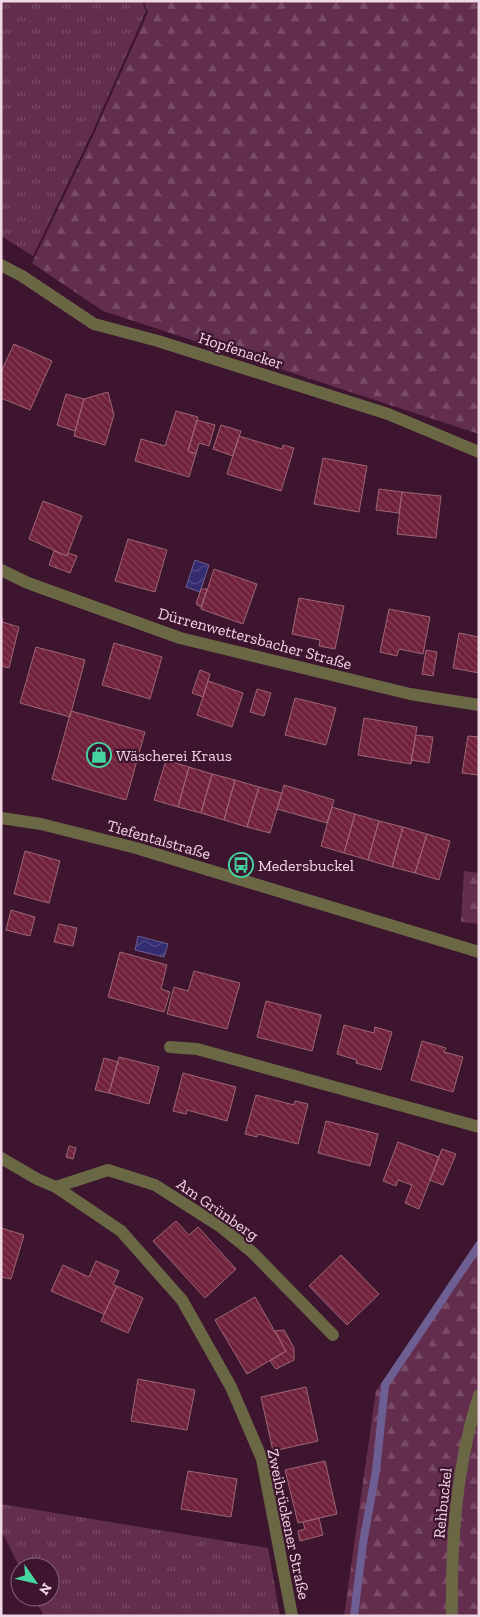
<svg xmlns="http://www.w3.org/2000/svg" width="480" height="1617" font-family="'Zilla Slab',serif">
<defs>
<pattern id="grass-tufts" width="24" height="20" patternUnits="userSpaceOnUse" patternTransform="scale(1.25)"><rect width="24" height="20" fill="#632d4e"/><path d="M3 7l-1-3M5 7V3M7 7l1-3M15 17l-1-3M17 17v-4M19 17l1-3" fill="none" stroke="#7a4b67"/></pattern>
<pattern id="forest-firs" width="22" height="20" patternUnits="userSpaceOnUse" patternTransform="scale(1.25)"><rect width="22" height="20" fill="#632d4e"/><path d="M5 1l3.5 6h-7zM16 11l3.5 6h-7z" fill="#7a4b67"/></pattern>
<pattern id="water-waves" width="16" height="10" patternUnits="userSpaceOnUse" patternTransform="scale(1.25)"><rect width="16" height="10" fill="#342c70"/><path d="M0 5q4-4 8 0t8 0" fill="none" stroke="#524a84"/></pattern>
<pattern id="building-back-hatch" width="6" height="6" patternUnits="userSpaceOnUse" patternTransform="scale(1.25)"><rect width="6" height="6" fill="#70213b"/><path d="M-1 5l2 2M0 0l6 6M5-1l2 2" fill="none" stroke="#854057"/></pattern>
</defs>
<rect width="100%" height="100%" fill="#3d152e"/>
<path fill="url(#grass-tufts)" d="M 1,1 L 142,1 L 146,11 L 91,135 L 33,256 L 1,236 Z
M 1,1504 L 268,1548 L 280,1616 L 44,1616 L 34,1597 L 50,1597 L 50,1567 L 20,1568 L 1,1530 Z"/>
<path fill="url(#forest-firs)" d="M 144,1 L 479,1 L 479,434 L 103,311 L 32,263 L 93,136 L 148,12 Z
M 464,871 L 479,873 L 479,924 L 461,922 Z
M 479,1240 L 479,1616 L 344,1616 L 376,1391 Z"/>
<path fill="url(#water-waves)" stroke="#6d5f93" d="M 195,560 L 209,565 L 200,592 L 186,587 Z
M 138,936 L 168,944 L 164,957 L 135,950 Z"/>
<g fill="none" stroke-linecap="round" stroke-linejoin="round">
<path stroke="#6d5f93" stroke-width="8" d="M 354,1616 L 363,1543 L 376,1471 L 385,1385 L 479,1245"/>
</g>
<path fill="url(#building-back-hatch)" stroke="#9c6673" d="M 14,344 L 52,361 L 30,410 L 1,398 L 1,372 Z
M 108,392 L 114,415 L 105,445 L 74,436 L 84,399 Z
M 66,394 L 84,399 L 75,431 L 57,425 Z
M 176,411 L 198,417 L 188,451 L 196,454 L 189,477 L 135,461 L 141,439 L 165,446 Z
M 197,420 L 215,425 L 209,446 L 199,443 L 196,454 L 188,451 Z
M 221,425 L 241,431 L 233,456 L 213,449 Z
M 239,436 L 282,449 L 283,445 L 294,448 L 281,491 L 227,474 Z
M 323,458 L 367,466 L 359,512 L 314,504 Z
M 379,489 L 402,492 L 399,513 L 376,510 Z
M 402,492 L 441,496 L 436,538 L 397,534 Z
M 43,501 L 82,516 L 67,556 L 29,539 Z
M 128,539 L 167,550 L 155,592 L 115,581 Z
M 54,551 L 67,556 L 68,553 L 77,556 L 70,573 L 49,565 Z
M 214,569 L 257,584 L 243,624 L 201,609 Z
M 201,589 L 207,589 L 201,607 L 196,604 Z
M 299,598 L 344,606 L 335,649 L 319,646 L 320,640 L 292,634 Z
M 389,609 L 430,617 L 423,654 L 399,649 L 397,656 L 380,652 Z
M 1,618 L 3,619 L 2,622 L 19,627 L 9,668 L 1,666 Z
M 459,633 L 479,637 L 479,673 L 453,668 Z
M 114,643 L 162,657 L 150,699 L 102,685 Z
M 36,647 L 85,660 L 70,717 L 20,703 Z
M 426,650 L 437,652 L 433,676 L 422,674 Z
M 200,670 L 210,674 L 203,697 L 192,693 Z
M 208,681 L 243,693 L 232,727 L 197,715 Z
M 257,689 L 271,693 L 264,716 L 250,712 Z
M 295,698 L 336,708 L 326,745 L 285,735 Z
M 71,711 L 145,732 L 126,800 L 52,779 Z
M 364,718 L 417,727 L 411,764 L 358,755 Z
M 416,735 L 433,737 L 429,763 L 411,760 Z
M 468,736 L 479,737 L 479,775 L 462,773 Z
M 166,760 L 189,767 L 178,807 L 154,800 Z
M 189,767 L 212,774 L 201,813 L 178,807 Z
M 212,774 L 235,780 L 224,820 L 201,813 Z
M 235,780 L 259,787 L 247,827 L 224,820 Z
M 284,785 L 334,800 L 327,823 L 277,809 Z
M 259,787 L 282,793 L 270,833 L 247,827 Z
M 332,807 L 355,814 L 344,853 L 321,846 Z
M 355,814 L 379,821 L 368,860 L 344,853 Z
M 379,821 L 403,827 L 392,867 L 368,860 Z
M 403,827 L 427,834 L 415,873 L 392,867 Z
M 427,834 L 450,841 L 439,880 L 415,873 Z
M 25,851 L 60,861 L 49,903 L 14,894 Z
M 11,910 L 35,917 L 30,936 L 6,930 Z
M 59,924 L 77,928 L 73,946 L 54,942 Z
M 120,952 L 167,965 L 161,989 L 170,992 L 164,1012 L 108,997 Z
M 194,971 L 240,983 L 227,1029 L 167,1014 L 174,987 L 188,991 Z
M 266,1001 L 321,1015 L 312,1051 L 257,1037 Z
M 344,1025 L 374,1033 L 375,1027 L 392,1032 L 381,1070 L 356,1063 L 357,1060 L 337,1054 Z
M 422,1041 L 446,1048 L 444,1052 L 463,1057 L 453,1092 L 411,1080 Z
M 119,1057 L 159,1067 L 149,1104 L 109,1093 Z
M 104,1058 L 118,1062 L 109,1093 L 95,1090 Z
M 183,1073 L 236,1087 L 227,1121 L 187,1110 L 186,1114 L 173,1111 Z
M 256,1095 L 294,1105 L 295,1101 L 308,1104 L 298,1144 L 258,1134 L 257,1137 L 245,1134 Z
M 326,1121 L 378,1134 L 370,1166 L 318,1153 Z
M 398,1142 L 439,1157 L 419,1209 L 405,1203 L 412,1185 L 398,1180 L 396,1186 L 383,1181 Z
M 69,1146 L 76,1148 L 73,1159 L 66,1157 Z
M 442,1149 L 456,1154 L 443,1185 L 430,1180 Z
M 176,1221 L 189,1235 L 198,1227 L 236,1269 L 205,1298 L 153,1241 Z
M 1,1228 L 24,1235 L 11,1279 L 1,1277 Z
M 341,1255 L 379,1294 L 347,1325 L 309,1286 Z
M 96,1261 L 119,1271 L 113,1285 L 117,1286 L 104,1314 L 51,1291 L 63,1265 L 89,1277 Z
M 117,1286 L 143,1298 L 128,1333 L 101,1321 Z
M 255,1297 L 286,1351 L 247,1374 L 215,1320 Z
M 284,1330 L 294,1348 L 294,1360 L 276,1369 L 270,1361 L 286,1351 L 275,1331 Z
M 138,1379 L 195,1390 L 187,1430 L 131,1421 Z
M 306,1387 L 318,1441 L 273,1451 L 261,1397 Z
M 325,1461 L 337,1514 L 298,1523 L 285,1470 Z
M 188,1471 L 237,1479 L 231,1517 L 181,1509 Z
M 319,1518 L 323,1535 L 300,1541 L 298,1531 L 305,1529 L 303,1522 Z"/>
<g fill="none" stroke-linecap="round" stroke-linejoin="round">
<path stroke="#6a6745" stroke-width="12" d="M 1,265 L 22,276 L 94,324 L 158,341 L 388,414 L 479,452
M 1,570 L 28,583 L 180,638 L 410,694 L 479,705
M 1,818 L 41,824 L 136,848 L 479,952
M 170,1047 L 197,1049 L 479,1127
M 1,1158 L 37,1179 L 56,1187 L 121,1231 L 182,1300 L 231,1387 L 262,1459 L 292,1616
M 56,1187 L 108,1170 L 155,1185 L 221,1227 L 252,1252 L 333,1335
M 452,1616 C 451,1542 456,1466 479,1395"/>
</g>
<defs>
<symbol id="shop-ring" viewBox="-11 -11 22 22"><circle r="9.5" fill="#3d152e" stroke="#45d49f" stroke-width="1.5"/><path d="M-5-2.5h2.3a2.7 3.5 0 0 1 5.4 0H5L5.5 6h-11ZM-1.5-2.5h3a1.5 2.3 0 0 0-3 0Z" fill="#45d49f"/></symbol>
<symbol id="bus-ring" viewBox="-11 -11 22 22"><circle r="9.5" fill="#3d152e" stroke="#45d49f" stroke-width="1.5"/><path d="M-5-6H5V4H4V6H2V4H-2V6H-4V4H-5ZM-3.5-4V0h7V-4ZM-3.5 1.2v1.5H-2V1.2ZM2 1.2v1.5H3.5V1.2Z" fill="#45d49f"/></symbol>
</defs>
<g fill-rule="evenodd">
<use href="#shop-ring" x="85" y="741" width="28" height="28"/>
<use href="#bus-ring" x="227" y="851" width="28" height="28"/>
</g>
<g text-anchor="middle" stroke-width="4.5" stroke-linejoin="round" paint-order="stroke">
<g font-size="16" fill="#f1d6e4" stroke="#3d152e">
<text transform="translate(241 350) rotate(18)" y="6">Hopfenacker</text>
<text transform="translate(255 638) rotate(15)" y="6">Dürrenwettersbacher Straße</text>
<text transform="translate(159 839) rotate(16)" y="6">Tiefentalstraße</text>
<text transform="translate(218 1209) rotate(35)" y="6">Am Grünberg</text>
<text transform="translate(442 1503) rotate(-84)" y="6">Rehbuckel</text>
<text transform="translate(289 1524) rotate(78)" y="6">Zweibrückener Straße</text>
</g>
<g font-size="16" fill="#f1d6e4" stroke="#3d152e" text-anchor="start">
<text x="116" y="761">Wäscherei Kraus</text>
<text x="258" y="871">Medersbuckel</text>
</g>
</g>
<rect width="480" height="1617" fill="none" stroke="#f1d6e4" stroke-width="5"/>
<g transform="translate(35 1582) rotate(124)"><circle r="24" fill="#3d152e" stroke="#856277"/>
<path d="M0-4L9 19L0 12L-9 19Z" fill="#45d49f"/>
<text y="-8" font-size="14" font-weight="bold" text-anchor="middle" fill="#f1d6e4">N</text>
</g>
</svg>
